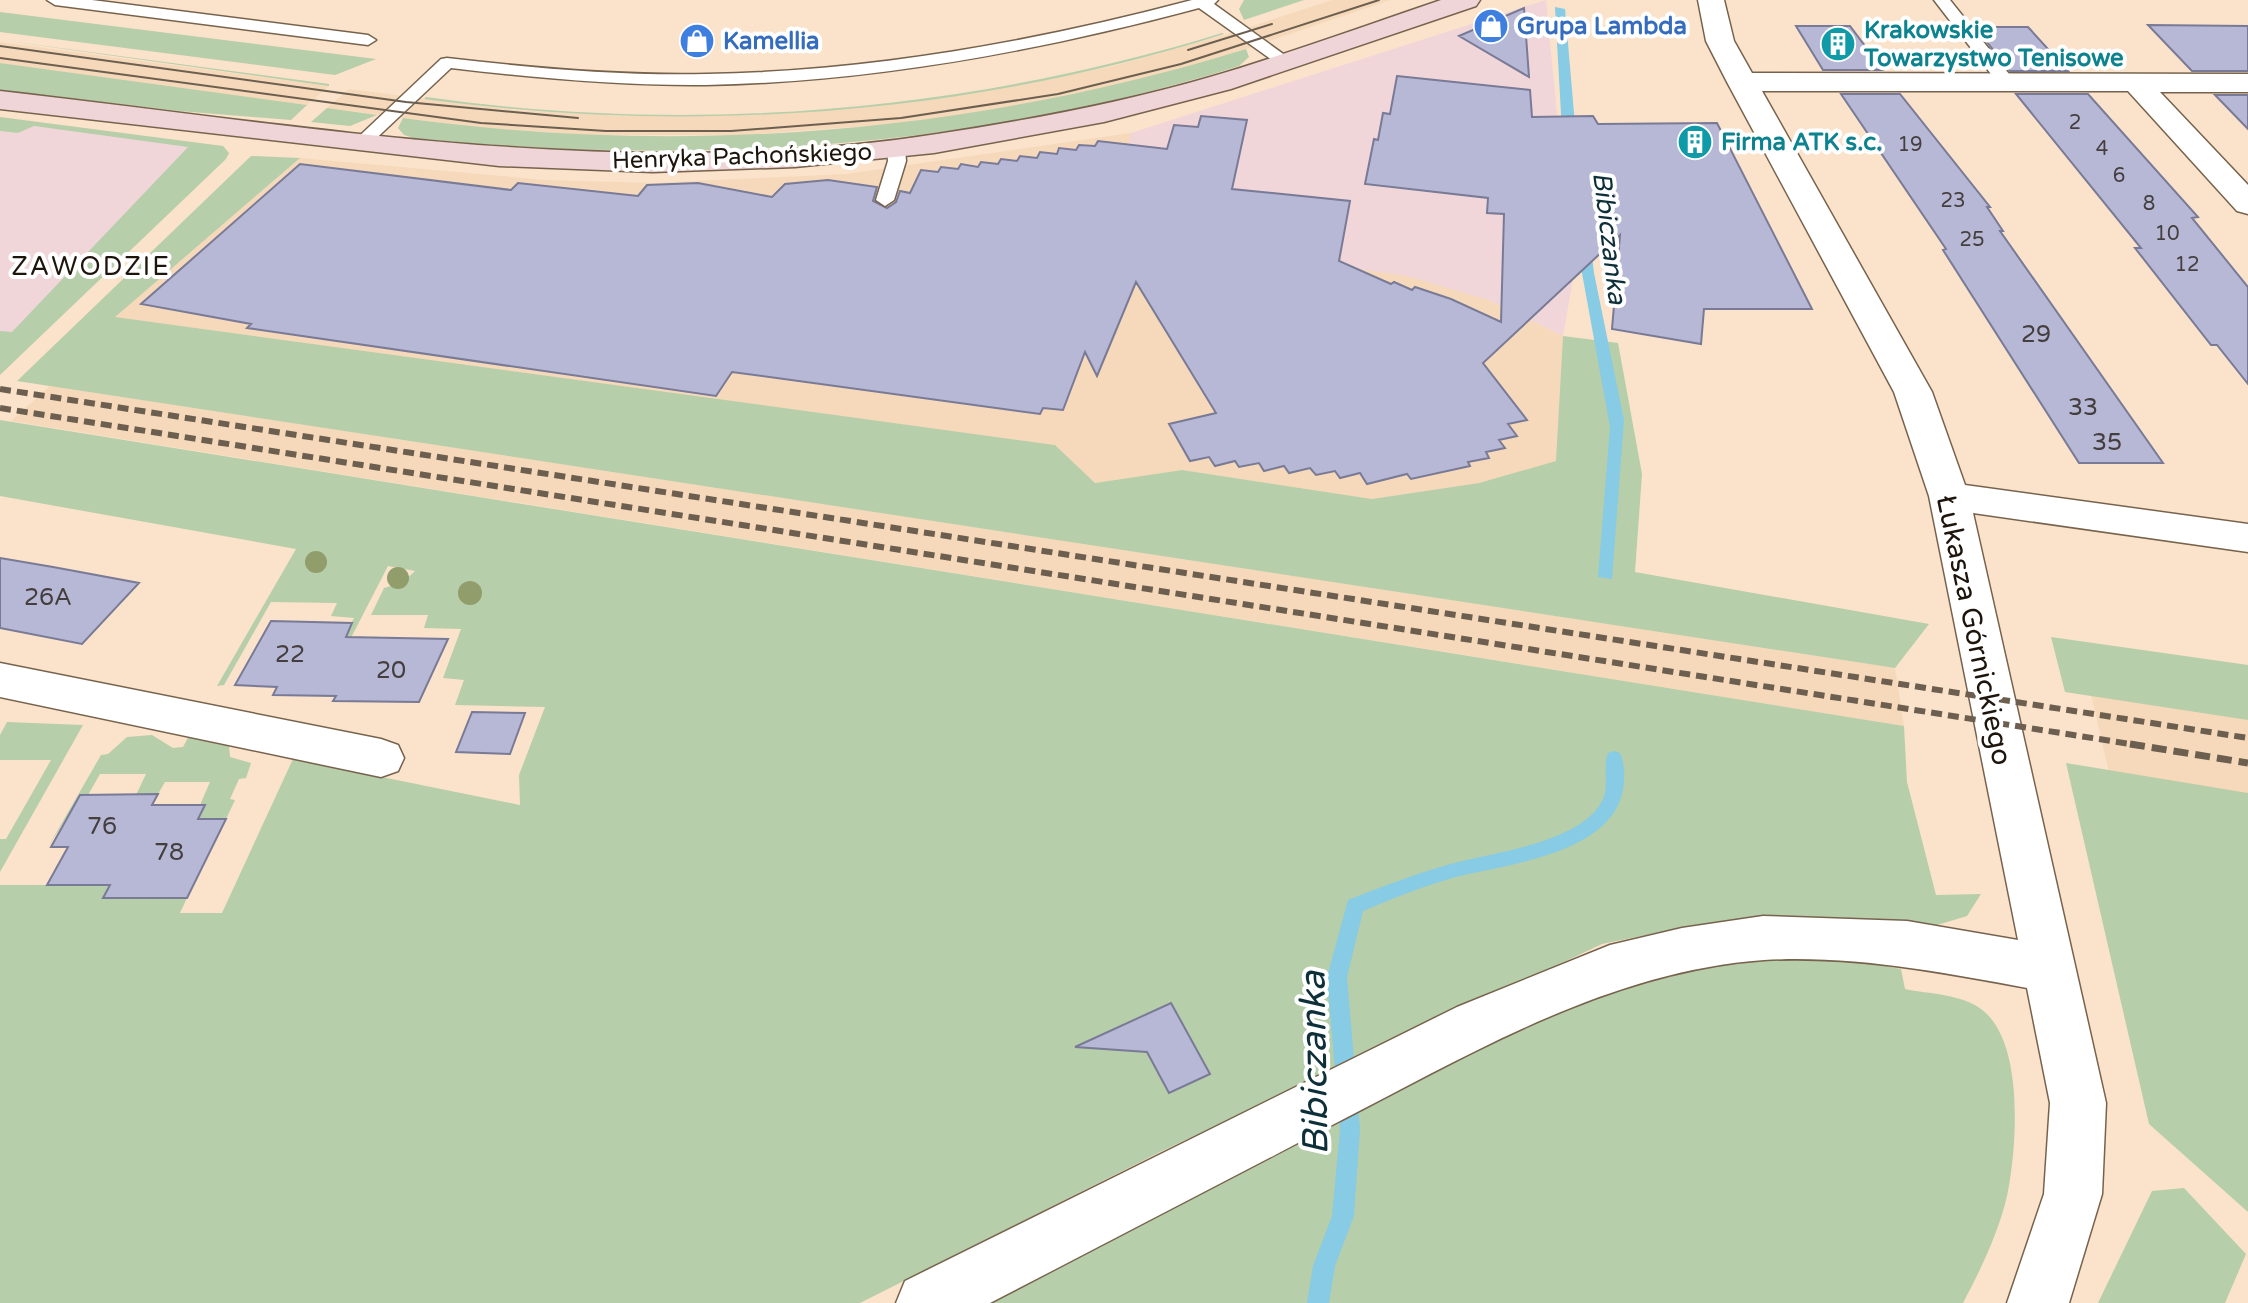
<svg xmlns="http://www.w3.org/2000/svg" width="2248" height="1303" font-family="'Varela Round',sans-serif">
<rect width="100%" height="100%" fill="#fae3ca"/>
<path fill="#f0d6d9" d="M 1546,0 L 1573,279 L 1563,336 L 1488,300 L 1259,255 L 1123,171 L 1131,133 Z
M 34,126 L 189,146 L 12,333 L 0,331 L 0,131 L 18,133 Z"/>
<path fill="#f5d9ba" d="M 1332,0 L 1390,0 L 1246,49 L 1141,80 L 984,112 L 895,124 L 742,135 L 585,135 L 473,127 L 327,108 L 349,89 L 513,110 L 623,116 L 772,114 L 876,106 L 996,89 L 1110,67 L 1225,35 Z
M 0,42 L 329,86 L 307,105 L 0,63 Z
M 1131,133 L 1123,171 L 1259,255 L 1407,276 L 1488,300 L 1563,336 L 1557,461 L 1479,483 L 1372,499 L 1182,470 L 1095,483 L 1055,445 L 114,317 L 300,158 L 545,180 L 653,183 L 846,174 Z
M 50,386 L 1895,668 L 1904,726 L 11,421 Z
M 2079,642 L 2248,667 L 2248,814 L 2114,794 Z"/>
<path fill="#b6ceaa" d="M 1244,0 L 1304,0 L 1244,20 L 1239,9 Z
M 0,12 L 376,59 L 335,75 L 0,32 Z
M 1222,33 L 1224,34 C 967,116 691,135 424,99 L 426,97 C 692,135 966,112 1222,33 Z
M 0,40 L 329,84 L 329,86 Z
M 1246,49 L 1249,57 L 1239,66 C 972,150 691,166 414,138 L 404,135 L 398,128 L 403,118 C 686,157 974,133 1246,49 Z
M 0,63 L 307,105 L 291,120 L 179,111 L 0,90 Z
M 327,108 L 377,115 L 350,126 L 311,122 Z
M 0,117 L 223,146 L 229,153 L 226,159 L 0,375 L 0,331 L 12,332 L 188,147 L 34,126 L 18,133 L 0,131 Z
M 251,156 L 300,158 L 115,317 L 1055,445 L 1095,483 L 1182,470 L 1372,499 L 1479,483 L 1556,461 L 1563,336 L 1618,343 L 1642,474 L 1635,572 L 1929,624 L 1895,668 L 17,381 Z
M 0,420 L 1904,726 L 1907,782 L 1936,895 L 1981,894 L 1967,916 L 1934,926 L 1797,924 L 1671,930 L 1602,944 L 1162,1151 L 860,1303 L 0,1303 L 0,885 L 110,885 L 104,898 L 187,898 L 180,913 L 222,913 L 293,759 L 520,805 L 519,775 L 545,707 L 455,705 L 464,680 L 443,678 L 461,629 L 424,628 L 428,615 L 371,615 L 384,588 L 403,582 L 415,571 L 388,566 L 321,696 L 314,696 L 354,618 L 331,616 L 337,603 L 271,602 L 224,685 L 217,686 L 296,549 L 0,496 Z
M 2051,637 L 2248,665 L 2248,720 L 2065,692 Z
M 7,722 L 83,725 L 0,872 L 0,839 L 6,839 L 51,760 L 0,760 L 0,735 Z
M 152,735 L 173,748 L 183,747 L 189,736 L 229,745 L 230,757 L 251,763 L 246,778 L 239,779 L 230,799 L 235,800 L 226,819 L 198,819 L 204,805 L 200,805 L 210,782 L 165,782 L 158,794 L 136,795 L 146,774 L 100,774 L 88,795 L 80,796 L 48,847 L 101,755 L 108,754 L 127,737 Z
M 2066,763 L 2248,793 L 2248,1212 L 2149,1124 Z
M 1843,958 L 1901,969 L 1905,989 C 1929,994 1961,994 1981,1009 C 2025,1041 2017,1148 2007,1196 C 1998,1234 1981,1269 1963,1303 L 981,1303 L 1517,1022 L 1711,959 Z
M 2184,1188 L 2246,1254 L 2225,1303 L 2098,1303 L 2152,1191 Z"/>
<path fill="#87cbe4" d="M 1555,7 L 1565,9 L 1574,113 L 1594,273 L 1624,420 L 1612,579 L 1598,577 L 1610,427 L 1572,218 L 1563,149 Z"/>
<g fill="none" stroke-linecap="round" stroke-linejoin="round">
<path fill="#87cbe4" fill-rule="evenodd" d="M 1614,751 L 1620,753 C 1625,764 1625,778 1623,790 C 1611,854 1507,864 1456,877 C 1424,886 1393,898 1363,911 L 1347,977 L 1360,1129 L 1354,1216 L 1335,1266 L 1329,1303 L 1307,1303 L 1313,1266 L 1332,1216 L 1340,1129 L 1327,977 L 1348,900 C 1380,887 1413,875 1447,865 C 1488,853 1580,844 1602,801 C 1610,786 1602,768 1608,753 Z"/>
</g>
<path fill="#b7b8d6" stroke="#797a96" stroke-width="2" d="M 1524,8 L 1529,77 L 1459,36 Z
M 2148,25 L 2248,26 L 2248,71 L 2192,71 Z
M 1796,26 L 1850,26 L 1883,70 L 1823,70 Z
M 1975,27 L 2028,27 L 2068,71 L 2010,71 Z
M 1397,76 L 1530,90 L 1532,117 L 1593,116 L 1598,124 L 1717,123 L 1812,309 L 1704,309 L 1701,344 L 1612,329 L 1620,235 L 1483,363 L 1527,420 L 1508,424 L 1517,436 L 1499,440 L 1505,448 L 1486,452 L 1489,458 L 1468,462 L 1470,466 L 1411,479 L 1407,474 L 1367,484 L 1360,473 L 1340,478 L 1335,471 L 1316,475 L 1310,468 L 1289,473 L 1284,466 L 1264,471 L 1259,463 L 1239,467 L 1235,461 L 1215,466 L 1209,457 L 1190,461 L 1169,424 L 1216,413 L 1136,282 L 1097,376 L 1085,352 L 1063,410 L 1043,408 L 1040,414 L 732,372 L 716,396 L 247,328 L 251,324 L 141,304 L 300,164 L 511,190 L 518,183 L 638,196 L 647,185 L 698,183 L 772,197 L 785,184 L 828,180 L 877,187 L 873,201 L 887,208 L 896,202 L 900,191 L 910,193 L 921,170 L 938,172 L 941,167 L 958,169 L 961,164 L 978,167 L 981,162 L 998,164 L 1001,159 L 1017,161 L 1020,156 L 1037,158 L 1040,152 L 1057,154 L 1059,148 L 1076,150 L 1079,145 L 1095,146 L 1098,141 L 1167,149 L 1174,125 L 1198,127 L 1201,116 L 1247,120 L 1232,189 L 1350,201 L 1339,261 L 1391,284 L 1394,282 L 1412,290 L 1415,287 L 1451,299 L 1501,322 L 1504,214 L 1487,213 L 1488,198 L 1365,184 L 1374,139 L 1378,140 L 1383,113 L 1390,114 Z
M 1841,94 L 1900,94 L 1990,207 L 1987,207 L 2003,231 L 2000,231 L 2163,463 L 2079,463 L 1943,250 L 1946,249 Z
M 2016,94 L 2088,94 L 2198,217 L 2192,218 L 2248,287 L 2248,384 L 2217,345 L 2211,345 L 2135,248 L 2141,248 Z
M 2215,95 L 2248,95 L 2248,129 Z
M 0,558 L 53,567 L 139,583 L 82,644 L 0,628 Z
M 271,621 L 352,623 L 346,637 L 448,639 L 419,702 L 333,701 L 336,696 L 273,695 L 277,687 L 235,685 Z
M 472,712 L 525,713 L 510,754 L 456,752 Z
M 158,794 L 152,805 L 205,805 L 198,819 L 226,819 L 187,898 L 103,898 L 110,885 L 47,885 L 68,847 L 51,847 L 80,795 Z
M 1171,1003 L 1210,1074 L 1169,1093 L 1147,1052 L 1075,1047 Z"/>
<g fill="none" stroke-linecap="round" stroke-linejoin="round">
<defs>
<path id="lane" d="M 47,0 L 92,0 L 368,35 L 376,40 L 368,45 L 55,5 Z
M 1192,0 L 1218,0 L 1214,4 L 1293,61 L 1285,66 L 1279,65 L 1199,8 C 1039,51 872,82 706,85 C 622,86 535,78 451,68 L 367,147 L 361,148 L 352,143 L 441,59 L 447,58 C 532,68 621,76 707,74 C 871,71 1034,42 1192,0 Z
M 1934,0 L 1950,0 L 2013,79 L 2016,83 L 2013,87 L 2001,87 Z
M 896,144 L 905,149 L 906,161 L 894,200 L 885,206 L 876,200 L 888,161 L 887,149 Z"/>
<path id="street" d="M 1698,0 L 1724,0 L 1734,41 L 1752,73 L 2248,74 L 2248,92 L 2160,92 L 2248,185 L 2248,214 L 2237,211 L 2128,91 L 1762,91 L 1932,392 L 1965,485 L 2248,524 L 2248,552 L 1973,513 L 2106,1103 L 2102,1194 L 2069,1303 L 2007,1303 L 2044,1194 L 2050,1103 L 2027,988 C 1940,972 1852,955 1764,960 C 1610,971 1472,1053 1338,1122 C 1222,1183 1106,1243 990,1303 L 896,1303 L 905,1281 L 1457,1007 L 1610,945 L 1682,928 L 1763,916 L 1907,921 L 2018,940 L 1929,496 L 1894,392 L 1727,82 L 1706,41 Z
M 0,663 L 381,739 L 398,745 L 404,758 L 398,771 L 381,777 L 0,697 Z"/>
<path id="secondary" d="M 1441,0 L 1480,0 L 1476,6 L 1231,89 L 1104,122 L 934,153 L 795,167 L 653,172 L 499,166 L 0,109 L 0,91 C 309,126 626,183 937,134 C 1029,120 1121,103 1210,77 C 1288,54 1364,26 1441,0 Z"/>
</defs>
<use href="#lane" stroke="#77634d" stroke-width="3"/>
<use href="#street" stroke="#77634d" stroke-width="3"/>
<use href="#secondary" stroke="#77634d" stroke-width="3"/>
<use href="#lane" fill="#fff" fill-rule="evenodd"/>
<use href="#street" fill="#fff" fill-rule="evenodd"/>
<use href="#secondary" fill="#efd5d8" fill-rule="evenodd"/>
<path stroke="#6c5f50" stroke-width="2" d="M 0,46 L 406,102 L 578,118
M 1188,50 L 1272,24
M 0,58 L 481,123 L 606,131 L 731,131 L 901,118 L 1058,94 L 1181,64 L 1379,0"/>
<path stroke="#6c5f50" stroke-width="6" stroke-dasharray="11 6" stroke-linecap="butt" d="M 0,389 L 2248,738
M 0,408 L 2143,746"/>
<path stroke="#6c5f50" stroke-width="7" stroke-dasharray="15 7" stroke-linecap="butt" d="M 2130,744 L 2248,763"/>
</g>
<g fill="#929d6c">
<circle cx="316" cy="562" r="11"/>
<circle cx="398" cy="578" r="11"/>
<circle cx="470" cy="593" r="12"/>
</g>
<defs>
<symbol id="shop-disc" viewBox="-11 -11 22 22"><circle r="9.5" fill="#3f7fe0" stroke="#fff"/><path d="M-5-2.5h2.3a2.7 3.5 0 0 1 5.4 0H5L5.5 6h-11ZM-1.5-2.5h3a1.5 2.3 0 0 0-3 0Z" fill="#fff"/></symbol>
<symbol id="building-disc" viewBox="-11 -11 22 22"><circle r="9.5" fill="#0f9aa8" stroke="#fff"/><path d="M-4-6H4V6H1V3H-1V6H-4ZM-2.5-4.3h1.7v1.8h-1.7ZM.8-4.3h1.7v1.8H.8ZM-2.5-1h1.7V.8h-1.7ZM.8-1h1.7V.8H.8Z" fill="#fff"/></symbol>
</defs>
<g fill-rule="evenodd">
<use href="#shop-disc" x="1471" y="6" width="40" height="40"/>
<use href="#shop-disc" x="677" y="21" width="40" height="40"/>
<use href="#building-disc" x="1818" y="24" width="40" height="40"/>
<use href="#building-disc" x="1675" y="122" width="40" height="40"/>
</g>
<g text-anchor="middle" stroke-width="8" stroke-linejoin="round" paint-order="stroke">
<g font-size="20" fill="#443e3e">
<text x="2075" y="129">2</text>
<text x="1910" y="151">19</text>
<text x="2102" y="155">4</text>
<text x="2119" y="182">6</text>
<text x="1953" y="207">23</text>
<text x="2149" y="210">8</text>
<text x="2167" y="240">10</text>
<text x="1972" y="246">25</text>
<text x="2187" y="271">12</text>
</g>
<g font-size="24" font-weight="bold" fill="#366cbe" stroke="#fff" text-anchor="start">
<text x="1517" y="34">Grupa Lambda</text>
<text x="723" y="49">Kamellia</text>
</g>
<g font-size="24" font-weight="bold" fill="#0d838f" stroke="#fff" text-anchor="start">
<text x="1864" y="38">Krakowskie<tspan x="1864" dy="28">Towarzystwo Tenisowe</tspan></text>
<text x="1721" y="150">Firma ATK s.c.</text>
</g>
<g font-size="24" fill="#1d150c" stroke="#fff">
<text transform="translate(742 156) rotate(-2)" y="8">Henryka Pachońskiego</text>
</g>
<g font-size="24" fill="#443e3e">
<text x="2036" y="342">29</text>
<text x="2083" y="415">33</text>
<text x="2107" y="450">35</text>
<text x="48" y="605">26A</text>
<text x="290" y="662">22</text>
<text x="391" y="678">20</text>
<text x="102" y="834">76</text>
<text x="169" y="860">78</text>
</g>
<g font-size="26" font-style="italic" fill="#0d2f39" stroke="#fff">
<text transform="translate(1610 238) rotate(83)" y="9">Bibiczanka</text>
</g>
<g font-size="26" letter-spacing="2" fill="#1d150c" stroke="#fff">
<text x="91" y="275">ZAWODZIE</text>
</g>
<g font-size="28" fill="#1d150c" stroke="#fff">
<text transform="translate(1975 630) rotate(78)" y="10">Łukasza Górnickiego</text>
</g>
<g font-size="36" font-style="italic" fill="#0d2f39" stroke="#fff">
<text transform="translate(1313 1063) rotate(-91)" y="13">Bibiczanka</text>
</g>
</g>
</svg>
